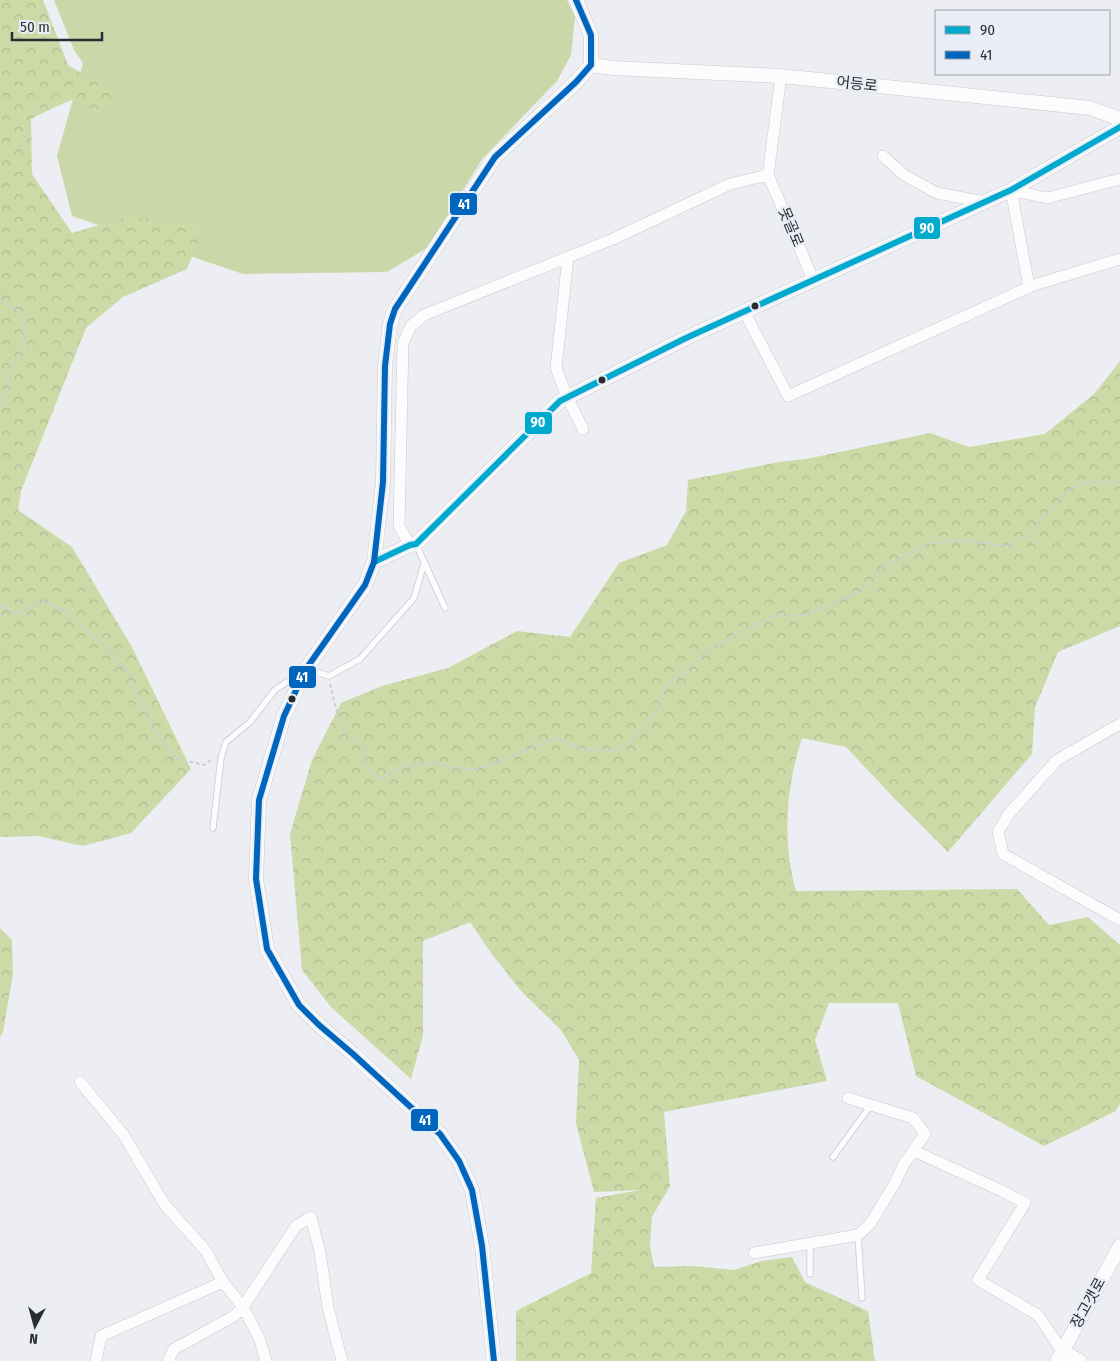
<svg xmlns="http://www.w3.org/2000/svg" width="1120" height="1361" font-family="'Fira Sans Condensed','Noto Sans KR',sans-serif">
<defs>
<pattern id="forest-crowns" width="20" height="18" patternUnits="userSpaceOnUse" patternTransform="scale(1.25)"><rect width="20" height="18" fill="#ced9a8"/><path d="M2 6a3 3 0 1 1 6 0M12 15a3 3 0 1 1 6 0" fill="none" stroke="#b1ba91"/></pattern>
</defs>
<rect width="100%" height="100%" fill="#eceef3"/>
<path fill="#ccd7a9" d="M 54,0 L 567,0 L 575,17 L 571,55 L 557,81 L 483,158 L 427,248 L 387,272 L 243,274 L 72,216 L 57,156 L 83,63 L 74,50 Z"/>
<path fill="url(#forest-crowns)" d="M 0,0 L 43,0 L 68,65 L 118,95 L 101,114 L 74,99 L 55,107 L 31,119 L 32,174 L 72,233 L 129,216 L 204,227 L 187,269 L 123,297 L 86,328 L 21,491 L 18,510 L 72,547 L 132,647 L 191,769 L 131,833 L 83,846 L 38,836 L 0,837 Z
M 1120,361 L 1120,626 L 1058,652 L 1035,707 L 1032,754 L 948,852 L 894,798 L 846,747 L 802,738 C 786,787 782,841 796,891 L 1017,889 L 1049,925 L 1088,917 L 1120,945 L 1120,1103 L 1116,1111 L 1044,1146 L 916,1076 L 898,1003 L 829,1003 L 815,1040 L 827,1081 L 664,1112 L 670,1186 L 652,1217 L 650,1246 L 654,1267 L 692,1266 L 734,1270 L 762,1261 L 792,1257 L 805,1282 L 868,1311 L 875,1361 L 516,1361 L 516,1311 L 591,1273 L 596,1198 L 640,1190 L 594,1192 L 576,1123 L 579,1060 L 561,1030 L 521,991 L 491,953 L 470,922 L 423,941 L 423,1036 L 411,1079 L 331,1007 L 302,970 L 290,834 L 312,760 L 341,703 L 382,686 L 448,668 L 517,631 L 570,637 L 619,563 L 667,545 L 686,511 L 688,480 L 779,462 L 806,459 L 930,433 L 969,447 L 1045,434 L 1095,393 Z
M 0,928 L 12,940 L 13,974 L 3,1032 L 0,1037 Z"/>
<g fill="none" stroke-linecap="round" stroke-linejoin="round">
<defs>
<path id="service" d="M 416,544 L 445,608
M 213,828 L 221,758 L 226,742 L 250,722 L 275,690 L 306,669 L 329,676 L 360,659 L 414,598 L 424,563
M 833,1157 L 871,1105
M 858,1235 L 862,1298
M 810,1244 L 810,1274"/>
<path id="minor" d="M 883,156 L 904,175 L 937,193 L 984,202
M 768,175 L 813,279
M 768,175 L 781,76
M 568,257 L 556,368 L 567,397 L 583,429
M 1029,287 L 1011,190 L 1047,198 L 1120,179
M 744,311 L 788,396 L 1034,285 L 1120,259
M 410,545 L 399,526 L 403,343 L 411,326 L 424,315 L 613,239 L 730,184 L 768,175
M 1120,724 L 1057,760 L 1008,815 L 998,832 L 1003,854 L 1120,920
M 80,1082 L 123,1134 L 165,1205 L 206,1251 L 223,1282 L 243,1307 L 260,1340 L 266,1361
M 914,1151 L 1002,1191 L 1025,1203 L 978,1280 L 1038,1315 L 1062,1351
M 754,1253 L 858,1235 L 870,1224 L 895,1183 L 904,1164 L 925,1134 L 913,1118 L 848,1098
M 96,1361 L 101,1336 L 223,1282
M 170,1361 L 169,1359 L 174,1349 L 234,1316 L 243,1307 L 296,1226 L 311,1217 L 320,1252 L 328,1308 L 342,1361"/>
<path id="tertiary" d="M 591,65 L 613,68 L 781,76 L 1090,108 L 1120,119
M 374,562 L 410,545 L 416,544 L 560,401 L 686,338 L 1011,190 L 1120,127
M 1062,1351 L 1080,1361
M 494,1361 L 482,1246 L 472,1190 L 459,1161 L 440,1134 L 353,1054 L 319,1025 L 299,1005 L 267,949 L 256,879 L 259,800 L 284,716 L 306,669 L 365,585 L 374,562 L 383,482 L 385,366 L 390,324 L 395,309 L 495,157 L 576,82 L 591,65 L 591,35 L 576,0
M 1057,1361 L 1120,1246"/>
</defs>
<use href="#service" stroke="#c8c9ce" stroke-width="7"/>
<use href="#minor" stroke="#c8c9ce" stroke-width="12"/>
<use href="#tertiary" stroke="#c8c9ce" stroke-width="15"/>
<path stroke="#cdced0" stroke-width="2" stroke-dasharray="4 2.5" stroke-linecap="butt" d="M 0,301 L 19,312 L 24,318 L 25,337 L 20,354 L 11,370 L 9,384 L 0,404
M 0,606 L 16,614 L 44,601 L 63,610 L 107,648 L 126,670 L 159,738 L 175,758 L 204,765 L 211,760
M 330,684 L 334,701 L 344,733 L 364,747 L 367,768 L 383,780 L 396,769 L 432,762 L 451,767 L 476,770 L 508,758 L 555,738 L 586,750 L 617,750 L 629,743 L 656,712 L 664,686 L 683,674 L 707,652 L 725,640 L 773,616 L 806,615 L 859,592 L 880,570 L 914,551 L 932,543 L 961,540 L 1008,546 L 1028,535 L 1066,492 L 1087,482 L 1120,482"/>
<use href="#service" stroke="#fcfcfd" stroke-width="5.5"/>
<use href="#minor" stroke="#fcfcfd" stroke-width="11"/>
<use href="#tertiary" stroke="#fcfcfd" stroke-width="14"/>
<defs>
<path id="bus-1" d="M 374,562 L 410,545 L 416,544 L 560,401 L 686,338 L 1011,190 L 1120,127"/>
<path id="bus-2" d="M 494,1361 L 482,1246 L 472,1190 L 459,1161 L 440,1134 L 353,1054 L 319,1025 L 299,1005 L 267,949 L 256,879 L 259,800 L 284,716 L 306,669 L 365,585 L 374,562 L 383,482 L 385,366 L 390,324 L 395,309 L 495,157 L 576,82 L 591,65 L 591,35 L 576,0"/>
</defs>
<use href="#bus-1" stroke="#e9edf6" stroke-width="10"/>
<use href="#bus-2" stroke="#e9edf6" stroke-width="10"/>
<use href="#bus-1" stroke="#00a9ce" stroke-width="6"/>
<use href="#bus-2" stroke="#0065bd" stroke-width="6"/>
</g>
<g fill="#2a2c2f" stroke="#e9edf6" stroke-width="2">
<circle cx="755" cy="306" r="4.5"/>
<circle cx="602" cy="380" r="4.5"/>
<circle cx="292" cy="699" r="4.5"/>
</g>
<g text-anchor="middle" stroke-width="5" stroke-linejoin="round" paint-order="stroke">
<g font-size="15" fill="#2a2c2f" stroke="#e9edf6">
<text transform="translate(857 84) rotate(6)" y="5">어등로</text>
<text transform="translate(791 227) rotate(67)" y="5">못골로</text>
<text transform="translate(1088 1303) rotate(-61)" y="5">장고갯로</text>
</g>
</g>
<g stroke="#e9edf6" stroke-width="2">
<rect x="449" y="192" width="29" height="24" rx="5" fill="#0065bd"/>
<rect x="913" y="216" width="28" height="24" rx="5" fill="#00a9ce"/>
<rect x="524" y="411" width="29" height="24" rx="5" fill="#00a9ce"/>
<rect x="288" y="665" width="29" height="24" rx="5" fill="#0065bd"/>
<rect x="410" y="1108" width="29" height="24" rx="5" fill="#0065bd"/>
</g>
<g font-size="14" text-anchor="middle" font-weight="bold" fill="#fff">
<text x="464" y="209">41</text>
<text x="927" y="233">90</text>
<text x="538" y="427">90</text>
<text x="302" y="682">41</text>
<text x="425" y="1125">41</text>
</g>
<rect x="935" y="10" width="175" height="65" fill="#e9edf6" stroke="#9da0a6"/>
<rect x="945" y="26" width="25" height="8" fill="#00a9ce" stroke="#9da0a6"/>
<text x="980" y="35" font-size="15" fill="#2a2c2f">90</text>
<rect x="945" y="51" width="25" height="8" fill="#0065bd" stroke="#9da0a6"/>
<text x="980" y="60" font-size="15" fill="#2a2c2f">41</text>
<g transform="translate(35 1326) rotate(186)" stroke="#e9edf6" stroke-width="4" paint-order="stroke">
<path d="M0-4L9 19L0 12L-9 19Z" fill="#2a2c2f"/>
<text y="-8" font-size="14" font-weight="bold" text-anchor="middle" fill="#2a2c2f">N</text>
</g>
<path d="M12 32v8h90v-8" fill="none" stroke="#2a2c2f" stroke-width="2.5"/>
<text x="20" y="32" font-size="15" fill="#2a2c2f" stroke="#e9edf6" stroke-width="4" paint-order="stroke">50 m</text>
</svg>
